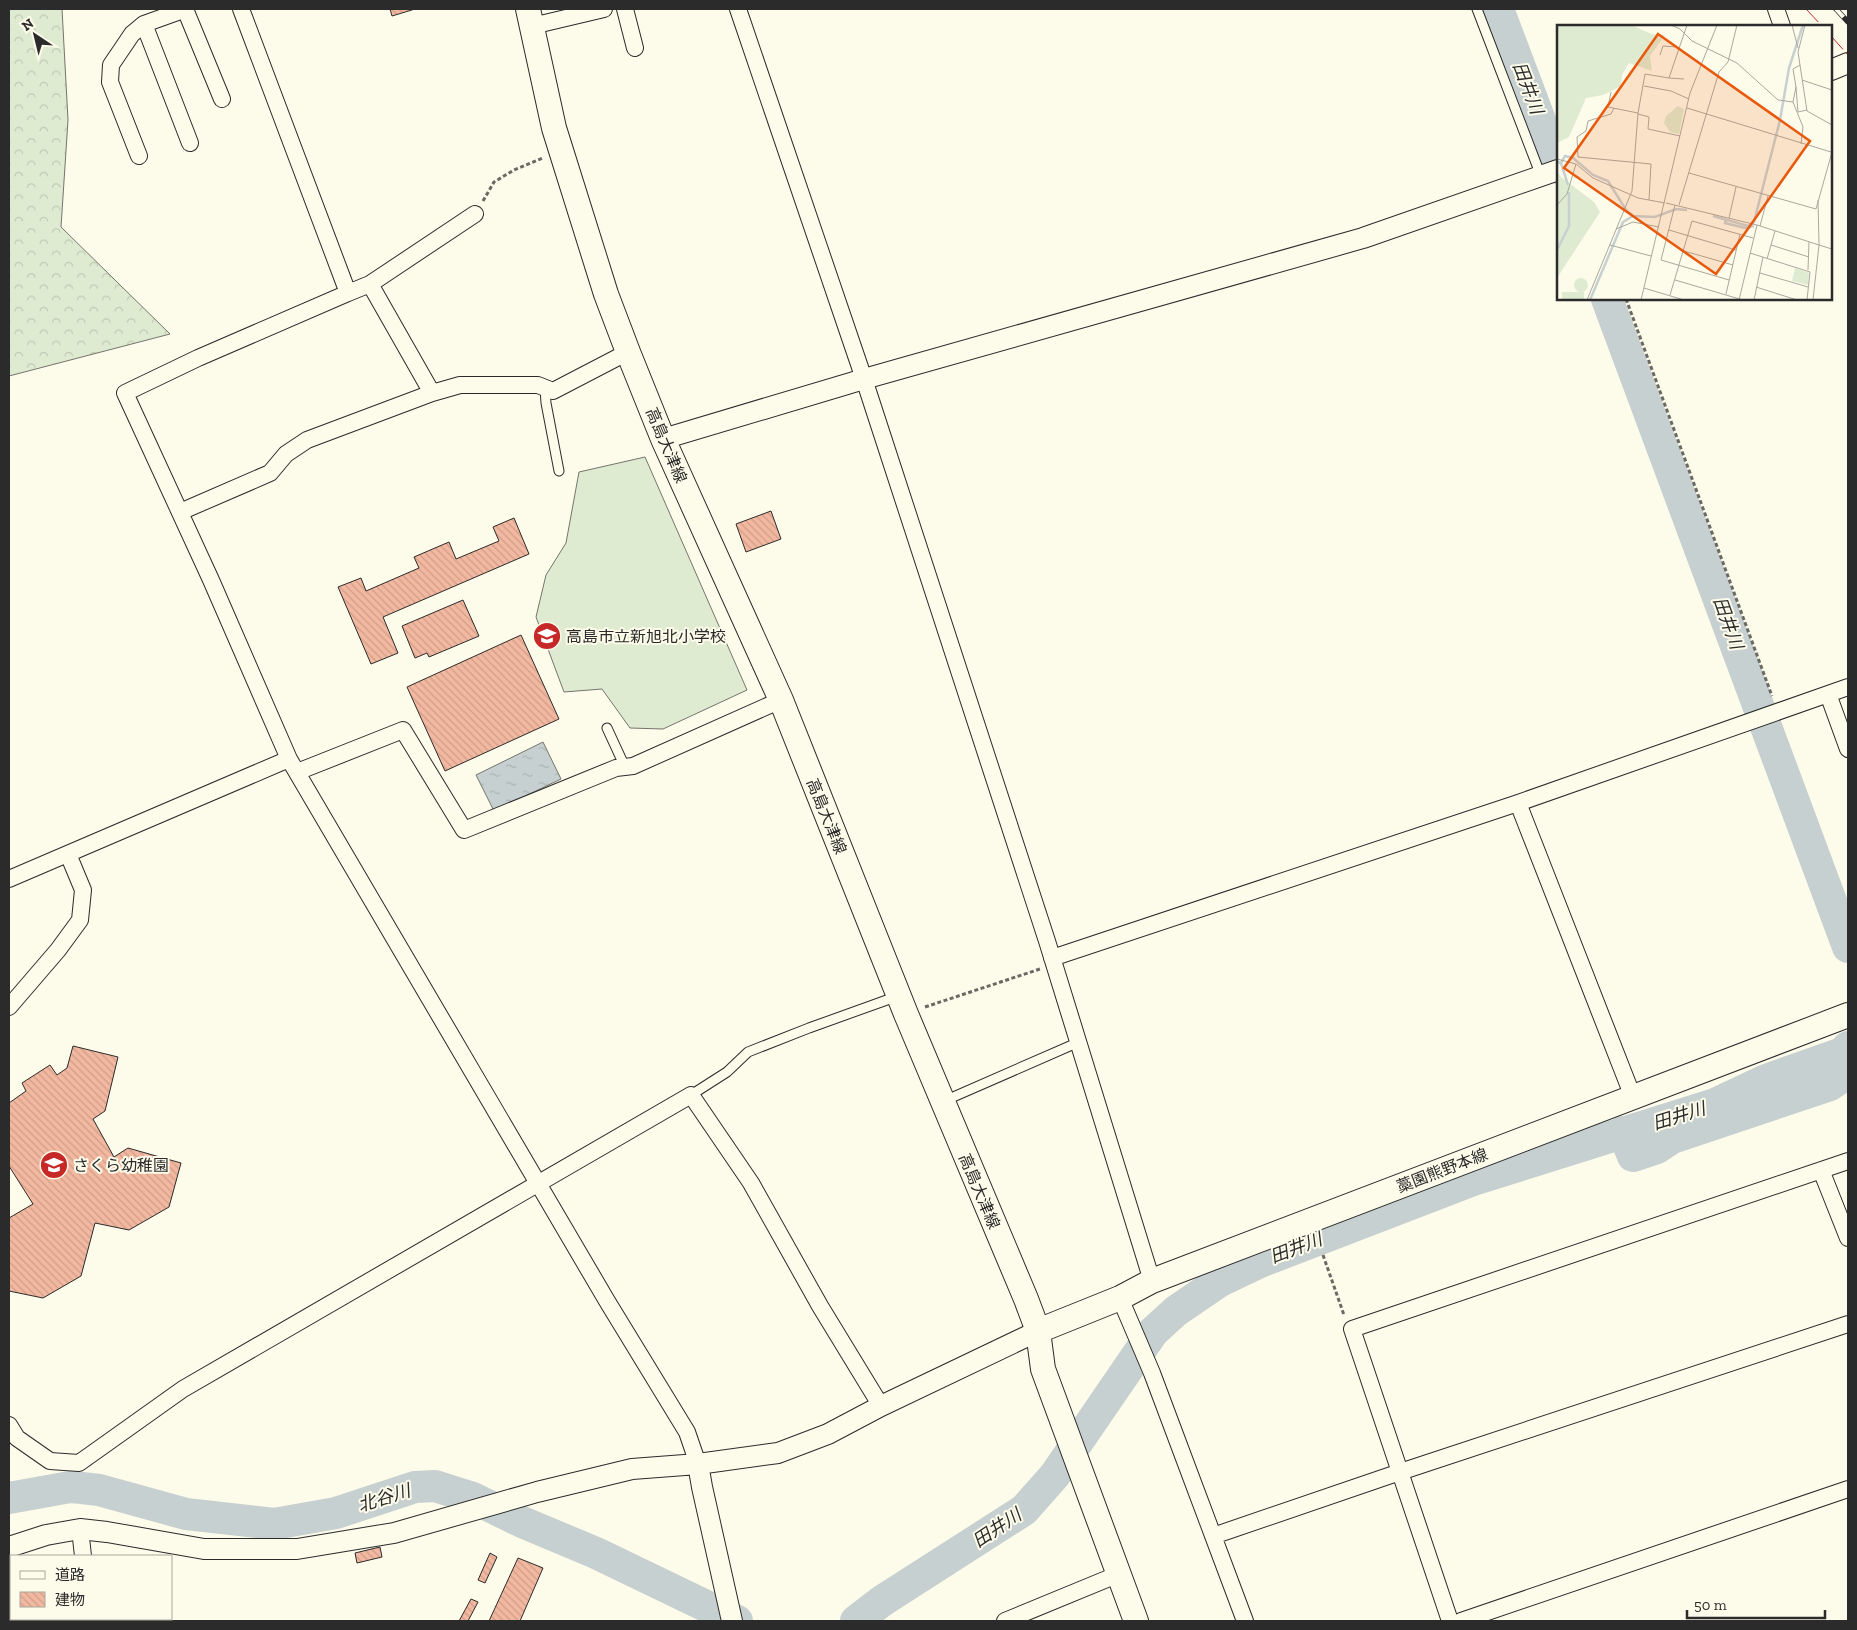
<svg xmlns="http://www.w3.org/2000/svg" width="1857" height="1630" font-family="'Zilla Slab','Noto Sans JP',serif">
<defs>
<pattern id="forest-crowns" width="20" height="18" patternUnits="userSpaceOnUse" patternTransform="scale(1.25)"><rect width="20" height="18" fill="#deebd1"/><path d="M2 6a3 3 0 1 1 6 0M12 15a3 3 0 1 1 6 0" fill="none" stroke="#bfcab4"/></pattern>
<pattern id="water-ripples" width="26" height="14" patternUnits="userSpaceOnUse" patternTransform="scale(1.25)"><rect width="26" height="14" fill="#c7d0d0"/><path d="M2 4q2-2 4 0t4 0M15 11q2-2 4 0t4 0" fill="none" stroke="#abb3b3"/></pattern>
<pattern id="building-back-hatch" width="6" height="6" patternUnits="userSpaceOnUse" patternTransform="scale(1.25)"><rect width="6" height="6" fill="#f2b8a0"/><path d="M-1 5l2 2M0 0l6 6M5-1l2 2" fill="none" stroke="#d09e8a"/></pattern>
</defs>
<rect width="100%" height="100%" fill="#fdfbea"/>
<path fill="url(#forest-crowns)" stroke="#74746e" d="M 9,9 L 62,9 L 68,120 L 61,227 L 170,334 L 9,376 Z"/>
<path fill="#deebd1" stroke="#74746e" d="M 645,457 L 747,690 L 663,729 L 630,728 L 602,689 L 564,692 L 536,617 L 546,575 L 566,543 L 579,472 Z"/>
<path fill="url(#water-ripples)" stroke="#74746e" d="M 543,742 L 561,779 L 494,811 L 476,775 Z"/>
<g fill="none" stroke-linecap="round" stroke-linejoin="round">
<path stroke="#c7d0d0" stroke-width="32" d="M 1498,9 L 1558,168
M 1607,299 L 1848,947
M 1623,1132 L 1633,1156 L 1657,1148 L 1672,1138 L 1830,1085 L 1848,1073
M 9,1498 L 70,1487 L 82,1488 L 99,1490 L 186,1514 L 274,1524 L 336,1513 L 415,1487 L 435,1486 L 473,1498 L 522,1522 L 596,1553 L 737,1621
M 856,1621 L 882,1601 L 1024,1510 L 1055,1475 L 1153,1332 L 1176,1311 L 1220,1281 L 1260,1262 L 1473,1180 L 1715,1104 L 1766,1080 L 1842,1053 L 1848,1047"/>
</g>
<path fill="url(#building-back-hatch)" stroke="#2b2b2b" d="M 390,9 L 415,9 L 392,16 Z
M 771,511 L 781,539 L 746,552 L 736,524 Z
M 514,518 L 529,554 L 383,617 L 398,653 L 371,664 L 338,587 L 361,578 L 366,591 L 419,568 L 414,557 L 449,542 L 456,559 L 499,541 L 493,527 Z
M 463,600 L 479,636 L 429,657 L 427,653 L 415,658 L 402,626 Z
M 521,635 L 559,719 L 445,771 L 407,687 Z
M 73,1046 L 118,1057 L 105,1111 L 93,1119 L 114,1157 L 128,1148 L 181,1163 L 169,1207 L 129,1230 L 95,1223 L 81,1276 L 43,1298 L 9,1291 L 9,1218 L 33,1204 L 9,1166 L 9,1103 L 26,1091 L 22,1083 L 50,1065 L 57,1075 L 67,1068 Z
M 380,1547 L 382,1557 L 357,1563 L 355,1553 Z
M 490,1553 L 497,1557 L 485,1583 L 478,1580 Z
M 518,1558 L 543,1568 L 520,1621 L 489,1621 Z
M 471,1599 L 478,1602 L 468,1621 L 459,1621 Z"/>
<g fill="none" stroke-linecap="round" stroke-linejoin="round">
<defs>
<path id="service" d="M 1477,9 L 1541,176
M 545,388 L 546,403 L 559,471
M 607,728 L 625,767
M 691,1095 L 727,1072 L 748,1052 L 809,1028 L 898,996
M 944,1101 L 1079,1042"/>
<path id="minor" d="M 185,9 L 222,99
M 241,9 L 348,293 L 198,358 L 125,393 L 211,580 L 289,759 L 607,1301 L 687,1432 L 698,1464
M 625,9 L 635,48
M 738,9 L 864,379 L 1047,941 L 1152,1281
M 1776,9 L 1782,26
M 144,24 L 190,143
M 532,26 L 604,9
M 139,156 L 110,82 L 111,65 L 132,34 L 144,24 L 186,9
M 370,284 L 432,393
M 348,293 L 370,284 L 475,214
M 180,512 L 270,473 L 286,454 L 307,440 L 432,393 L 460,385 L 538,385 L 553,391 L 628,352
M 1828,694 L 1848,749
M 297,772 L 403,730 L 464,830 L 616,768 L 633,766 L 781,700
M 1518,803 L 1633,1097
M 9,879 L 289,759
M 1052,958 L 1518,803 L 1848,687
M 9,1007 L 58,950 L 80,920 L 83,890 L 68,854
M 1821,1170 L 1848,1238
M 1120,1298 L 1152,1373 L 1245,1621
M 9,1425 L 17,1438 L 50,1461 L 79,1463 L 183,1389 L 691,1095 L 751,1183 L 820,1306 L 881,1406
M 80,1529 L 83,1556
M 1213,1536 L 1400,1472 L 1848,1324
M 99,1619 L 100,1621
M 1005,1621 L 1119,1574
M 1450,1621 L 1352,1329 L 1848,1161
M 1461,1621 L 1848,1489"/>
<path id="tertiary" d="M 1831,70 L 1848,63
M 663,439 L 864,379 L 1363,238 L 1558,170
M 698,1464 L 702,1487 L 732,1621
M 9,1547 L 46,1535 L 80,1529 L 107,1532 L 204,1549 L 297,1549 L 394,1533 L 537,1492 L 632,1469 L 698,1464 L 778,1453 L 828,1434 L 881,1406 L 1038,1331"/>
<path id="secondary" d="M 528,9 L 554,128 L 606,294 L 628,352 L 663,439 L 781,700 L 906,1014 L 1026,1299 L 1038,1331 L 1043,1369 L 1136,1621
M 1038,1331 L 1120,1298 L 1152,1281 L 1848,1015"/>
</defs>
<use href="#service" stroke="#2b2b2b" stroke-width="11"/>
<use href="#minor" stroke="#2b2b2b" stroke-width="18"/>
<use href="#tertiary" stroke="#2b2b2b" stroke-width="22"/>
<use href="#secondary" stroke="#2b2b2b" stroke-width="26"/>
<path stroke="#6a6964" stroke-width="3" stroke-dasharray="4 2.5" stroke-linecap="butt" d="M 483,201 L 494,182 L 514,170 L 543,158
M 1626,299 L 1772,696
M 925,1007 L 1040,969
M 1323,1255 L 1344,1315"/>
<use href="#service" stroke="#fdfbea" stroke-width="9"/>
<use href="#minor" stroke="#fdfbea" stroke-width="16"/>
<use href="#tertiary" stroke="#fdfbea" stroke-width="20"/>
<use href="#secondary" stroke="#fdfbea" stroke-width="24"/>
<defs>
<path id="rail" d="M 1836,9 L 1848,22"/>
</defs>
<use href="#rail" stroke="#2b2b2b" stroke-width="5.5"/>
<use href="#rail" stroke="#fdfbea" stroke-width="4" stroke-dasharray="11" stroke-linecap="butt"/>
<path stroke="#c62828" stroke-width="1" stroke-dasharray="18 4 2.5 4" stroke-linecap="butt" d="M 1806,9 L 1822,26
M 1831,36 L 1848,55"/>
</g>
<defs>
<symbol id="school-disc" viewBox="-11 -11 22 22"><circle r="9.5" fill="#c62828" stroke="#fdfbea"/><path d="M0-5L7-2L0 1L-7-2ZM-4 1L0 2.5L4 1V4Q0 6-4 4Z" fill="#fff"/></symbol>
</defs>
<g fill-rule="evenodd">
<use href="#school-disc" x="531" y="620" width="32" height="32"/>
<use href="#school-disc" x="38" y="1149" width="32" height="32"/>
</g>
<g text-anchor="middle" stroke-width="4" stroke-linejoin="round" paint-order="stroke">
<g font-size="16" fill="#2b2b2b" stroke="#fdfbea">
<text transform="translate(667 445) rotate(67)" y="6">高島大津線</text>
<text transform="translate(827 816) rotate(68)" y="6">高島大津線</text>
<text transform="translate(1442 1170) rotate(-21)" y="6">藁園熊野本線</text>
<text transform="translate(980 1191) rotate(67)" y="6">高島大津線</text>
</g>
<g font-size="16" fill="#2b2b2b" stroke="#fdfbea" text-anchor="start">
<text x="566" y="642">高島市立新旭北小学校</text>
<text x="73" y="1171">さくら幼稚園</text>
</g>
<g font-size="18" font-style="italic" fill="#2b2b2b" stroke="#fdfbea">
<text transform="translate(1528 88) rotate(69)" y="6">田井川</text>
<text transform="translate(1728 623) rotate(70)" y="6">田井川</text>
<text transform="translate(1679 1116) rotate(-17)" y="6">田井川</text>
<text transform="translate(1296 1248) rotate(-21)" y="6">田井川</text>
<text transform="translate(384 1498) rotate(-17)" y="6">北谷川</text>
<text transform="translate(997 1528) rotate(-34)" y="6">田井川</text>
</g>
</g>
<g transform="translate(1557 25)">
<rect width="275" height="275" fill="#fdfbea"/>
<path d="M 0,0 L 74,0 L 95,9 L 108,10 L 93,31 L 95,46 L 72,38 L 65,50 L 64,61 L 46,70 L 29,73 L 12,112 L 0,118 ZM 0,146 L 4,152 L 37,177 L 43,187 L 0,253 ZM 238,243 L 252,248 L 251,260 L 235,256 Z" fill="#deebd1"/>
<path d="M 121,81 L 127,84 L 122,109 L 113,107 L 107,98 L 109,91 ZM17 260a7 7 0 1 1 14 0a7 7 0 1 1-14 0ZM 5,267 L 27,267 L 27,275 L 5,275 Z" fill="#deebd1"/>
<path fill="none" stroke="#c7d0d0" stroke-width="2.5" d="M 0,137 L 4,138 L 8,131 L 16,133 L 36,150 L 51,156 L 69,185 L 76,191M 4,138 L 11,160M 156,191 L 191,201 L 197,197 L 223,95 L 232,43 L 246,0M 169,195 L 168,198 L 188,203 L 197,201M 0,225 L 12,201 L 12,167M 33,275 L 66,197 L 76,191 L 98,192 L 119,184 L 130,185"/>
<path fill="none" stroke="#a9a89e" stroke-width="1" d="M 114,0 L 123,4 L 135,16 L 180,38 L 221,75 L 236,77M 235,0 L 241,23M 248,0 L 241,27 L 250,86 L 275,100M 103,30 L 106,21 L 120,22M 243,40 L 236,44 L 239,62 L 236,77 L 246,102 L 244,119M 112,53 L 127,54M 245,55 L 275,65M 87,61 L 114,66 L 132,74M 239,62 L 241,87 L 250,85M 54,67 L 51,82 L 81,88M 57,83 L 54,89 L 31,96 L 29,106 L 20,112 L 21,132 L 94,139 L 92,175M 130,83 L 274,127M 81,89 L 92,92 L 91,104 L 123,111M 0,134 L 19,139 L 36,153 L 81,173 L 108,178M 132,148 L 259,184 L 275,127M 261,175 L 262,220 L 275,224M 109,178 L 200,200 L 262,220 L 256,275M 0,180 L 10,169 L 19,139M 118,180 L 104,235 L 172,255M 122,180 L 162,47 L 171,37 L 180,0M 172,193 L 179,162M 203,201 L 211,171M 59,204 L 76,197 L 102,202M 112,205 L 179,225M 53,220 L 94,231M 214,220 L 252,232M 127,226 L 176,240M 193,228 L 253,247 L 250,275M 210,234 L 218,206M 251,245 L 252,217M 203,248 L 251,262M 118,255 L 186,275M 199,262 L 240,275M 87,263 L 127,275M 169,269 L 183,209M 113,270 L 135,196 L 196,213M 30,275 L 75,166 L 81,88 L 88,49 L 112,53 L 130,0M 84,275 L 133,68 L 160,0M 182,275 L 200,200M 197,275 L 206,232"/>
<path fill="#e8590c" fill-opacity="0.15" stroke="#e8590c" stroke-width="2.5" d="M 101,9 L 253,116 L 159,249 L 7,143 Z"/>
<rect width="275" height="275" fill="none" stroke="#2b2b2b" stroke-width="2.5"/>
</g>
<rect width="1857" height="1630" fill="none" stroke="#2b2b2b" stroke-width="20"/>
<rect x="10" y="1555" width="162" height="65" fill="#fdfbea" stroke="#a9a89e"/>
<rect x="20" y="1571" width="25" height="8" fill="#fdfbea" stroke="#a9a89e"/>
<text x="55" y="1580" font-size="15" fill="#2b2b2b">道路</text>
<rect x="20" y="1592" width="25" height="15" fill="url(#building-back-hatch)" stroke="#a9a89e"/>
<text x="55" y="1605" font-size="15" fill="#2b2b2b">建物</text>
<g transform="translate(35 35) rotate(325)" stroke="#fdfbea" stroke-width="4" paint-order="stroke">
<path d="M0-4L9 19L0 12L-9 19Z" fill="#2b2b2b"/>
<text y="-8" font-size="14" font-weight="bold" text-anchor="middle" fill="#2b2b2b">N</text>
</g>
<path d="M1687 1610v8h138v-8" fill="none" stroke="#2b2b2b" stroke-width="2.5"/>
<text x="1694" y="1610" font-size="15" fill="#2b2b2b" stroke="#fdfbea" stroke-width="4" paint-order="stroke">50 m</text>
</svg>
